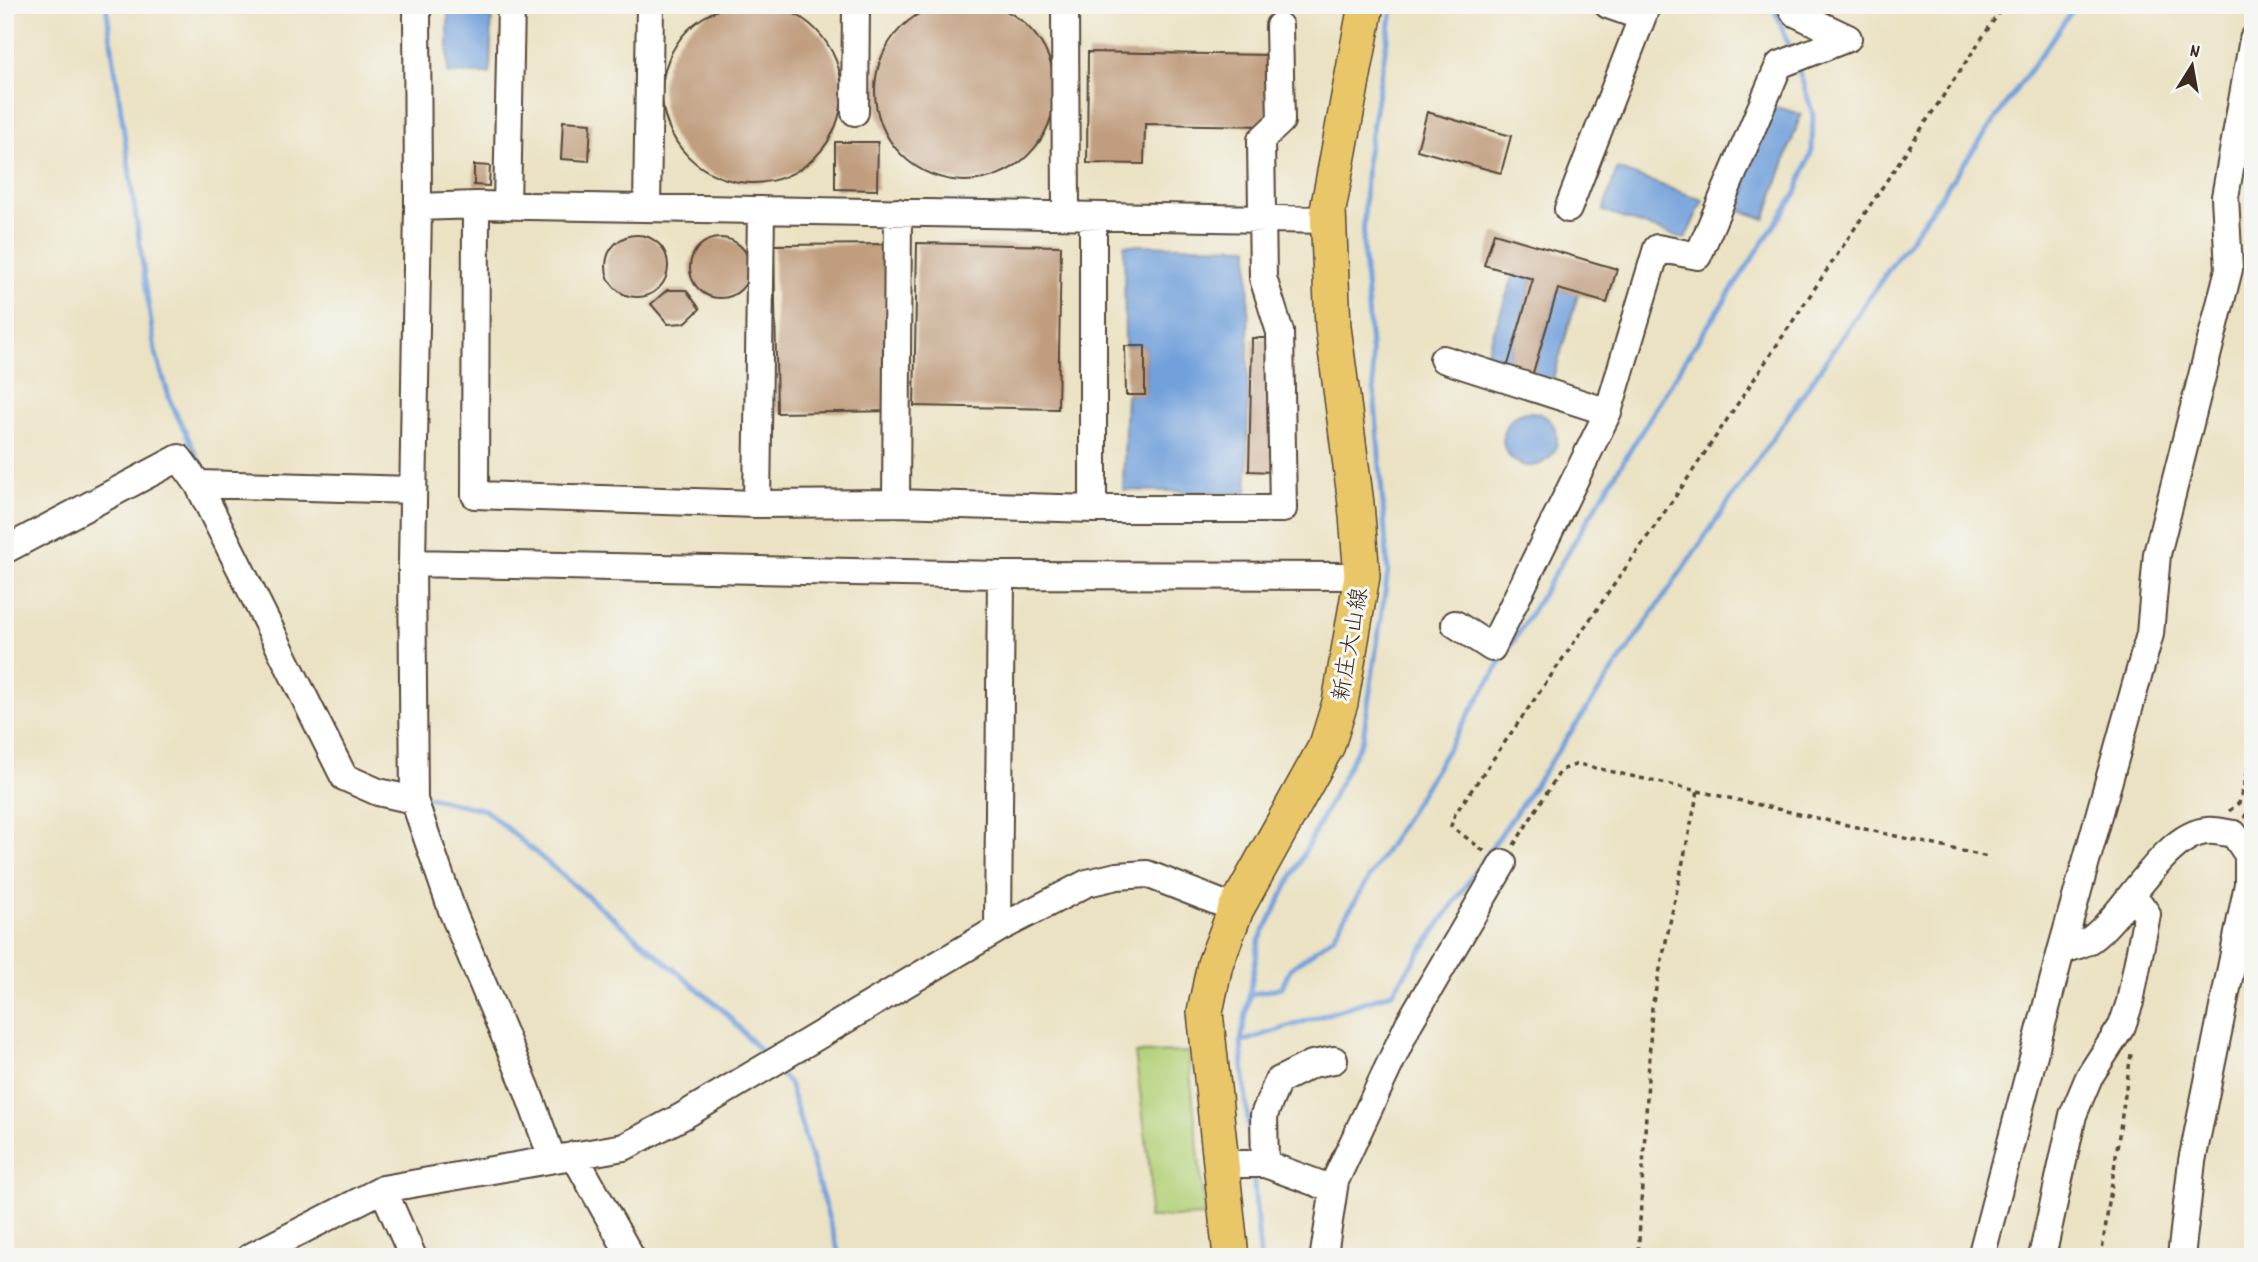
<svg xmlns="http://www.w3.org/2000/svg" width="2258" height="1262" font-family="Dekko,'Klee One',sans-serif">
<rect width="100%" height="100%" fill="#f6f6f2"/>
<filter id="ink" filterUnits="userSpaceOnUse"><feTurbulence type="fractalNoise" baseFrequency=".0143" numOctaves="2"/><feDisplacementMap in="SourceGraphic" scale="14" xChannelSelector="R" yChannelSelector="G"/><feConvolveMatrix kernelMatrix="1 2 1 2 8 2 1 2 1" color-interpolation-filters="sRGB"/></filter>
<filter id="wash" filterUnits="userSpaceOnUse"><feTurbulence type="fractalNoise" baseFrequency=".00686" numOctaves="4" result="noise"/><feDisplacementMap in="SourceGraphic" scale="28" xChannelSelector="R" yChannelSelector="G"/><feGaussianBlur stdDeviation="1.57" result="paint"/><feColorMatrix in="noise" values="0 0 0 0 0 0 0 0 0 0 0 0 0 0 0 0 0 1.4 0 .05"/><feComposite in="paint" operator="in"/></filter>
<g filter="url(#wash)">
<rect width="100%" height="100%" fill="#ebe2c3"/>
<path fill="#b3d179" stroke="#777e4c" stroke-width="2" d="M 1188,1052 L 1205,1216 L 1148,1218 L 1151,1179 L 1135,1053 Z"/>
<path fill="#72a0db" stroke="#56657c" stroke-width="2" d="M 448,5 L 492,5 L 490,74 L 448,74 Z
M 1769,105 L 1801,114 L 1765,219 L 1730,207 Z
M 1617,169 L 1703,200 L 1685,239 L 1603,211 Z
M 1124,245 L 1249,247 L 1247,493 L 1123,490 L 1126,395 L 1145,394 L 1145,346 L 1125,346 Z
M 1514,274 L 1533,279 L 1507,368 L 1484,360 Z
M 1558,289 L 1578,295 L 1552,382 L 1532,376 Z
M1503 439a27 27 0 1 1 54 0a27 27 0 1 1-54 0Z"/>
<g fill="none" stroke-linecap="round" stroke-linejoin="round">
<path stroke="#72a0db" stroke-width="5" d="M 106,5 L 155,351 L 171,403 L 206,474
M 1773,5 L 1792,53
M 428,797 L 485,810 L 725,1012 L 762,1053
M 1249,995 L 1282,987 L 1290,969 L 1333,937 L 1687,357 L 1796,193 L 1812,150 L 1813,114 L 1797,65
M 1241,1042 L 1392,993 L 1875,289 L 2076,5
M 781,1075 L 789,1083 L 840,1257
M 1251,1156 L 1241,1042 L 1259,941 L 1363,738 L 1388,571 L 1363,243 L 1367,158 L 1393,5
M 1253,1173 L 1260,1257"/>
</g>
<g id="blocks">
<path fill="#c09d7e" d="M875 91a90 90 0 1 1 180 0a90 90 0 1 1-180 0Z
M662 93a90 90 0 1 1 180 0a90 90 0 1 1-180 0Z
M 1088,52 L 1270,55 L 1269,126 L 1145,124 L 1144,164 L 1087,163 Z
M 1427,112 L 1511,136 L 1501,173 L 1417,150 Z
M 563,121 L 591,123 L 589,161 L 561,159 Z
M 835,142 L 878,142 L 877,190 L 835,189 Z
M 474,165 L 490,166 L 489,186 L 474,185 Z
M 1494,233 L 1617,269 L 1607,303 L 1558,289 L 1532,376 L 1507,368 L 1533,279 L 1484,265 Z
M606 266a31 31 0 1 1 62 0a31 31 0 1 1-62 0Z
M690 268a30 30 0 1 1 60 0a30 30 0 1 1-60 0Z
M 917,243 L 1061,246 L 1058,409 L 914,406 Z
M 892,244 L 895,411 L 777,413 L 774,245 Z
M 667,290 L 686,290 L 700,309 L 685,323 L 668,324 L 651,304 Z
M 1252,338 L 1274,338 L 1272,472 L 1249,471 Z
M 1125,346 L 1145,346 L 1145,395 L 1126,395 Z"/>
</g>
</g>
<g filter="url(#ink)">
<use href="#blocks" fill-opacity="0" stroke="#554637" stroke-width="2"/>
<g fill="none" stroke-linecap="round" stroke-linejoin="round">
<defs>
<path id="minor" d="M 417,5 L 418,207 L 412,563 L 414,800 L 453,913 L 526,1087 L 552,1158
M 1065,5 L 1066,215
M 1608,5 L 1642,17
M 855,112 L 856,5
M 476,205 L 475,495 L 757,504
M 507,206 L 511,5
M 418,207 L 476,205 L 1328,220
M 647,208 L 650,5
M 1568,209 L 1647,5
M 761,210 L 757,504 L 896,503
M 898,212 L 896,503 L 1093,509
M 1093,216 L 1093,509 L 1283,509 L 1280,332 L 1263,278 L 1261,140 L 1281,121 L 1279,26
M 1443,359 L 1608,412 L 1657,248 L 1698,256 L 1779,65 L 1848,38 L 1795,13 L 1790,5
M 198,484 L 344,777 L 378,792 L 414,800
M 5,550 L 179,458 L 198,484 L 413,490
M 412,563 L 1001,575 L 1362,576
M 1455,624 L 1492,648 L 1608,412
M 998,929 L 1001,575
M 2061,951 C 2070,947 2083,945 2091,939 C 2126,914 2164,834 2207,831 C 2216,830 2226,833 2234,834 L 2248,855 L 2248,884 L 2192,1161 L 2181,1257
M 574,1155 L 631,1257
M 1221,1164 L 1265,1164 L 1264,1115 L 1278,1081 L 1312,1064 L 1334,1060
M 1265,1164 L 1333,1189
M 383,1189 L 413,1257
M 1324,1254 L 1335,1181 L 1409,1023 L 1503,863
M 250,1257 L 383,1189 L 624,1147 L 683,1116 L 998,929 L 1087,883 L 1117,876 L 1147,874 L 1236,909
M 1981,1257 L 2061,951 L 2150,634 L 2157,554 L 2229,269 L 2225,197 L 2253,39
M 2042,1257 L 2073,1115 L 2089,1077 L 2122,1026 L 2130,1002 L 2147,914 L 2133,895"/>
<path id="major" d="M 1231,1257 L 1205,1012 L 1215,964 L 1236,909 L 1327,745 L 1340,703 L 1362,576 L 1356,504 L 1333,327 L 1328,210 L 1366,5"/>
</defs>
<use href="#minor" stroke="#554637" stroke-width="30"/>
<use href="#major" stroke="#554637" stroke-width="38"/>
<path stroke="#554637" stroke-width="3.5" stroke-dasharray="5 5" stroke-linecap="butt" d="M 1698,791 L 1988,857
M 2229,811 L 2239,803 L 2253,752
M 2244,818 L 2253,803
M 1514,845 L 1561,770 L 1578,764 L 1698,791 L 1652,1007 L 1638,1257
M 1484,851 L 1451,826 L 1455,814 L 1686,481 L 2004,5
M 2101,1257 L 2131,1054"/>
<use href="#minor" stroke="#fff" stroke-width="26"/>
<use href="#major" stroke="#e9c769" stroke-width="35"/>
</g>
</g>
<g text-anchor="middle" stroke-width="6" stroke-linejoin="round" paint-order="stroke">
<g font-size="23" fill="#3b2a1e" stroke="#f6f6f2">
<text transform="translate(1349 644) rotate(-80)" y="8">新庄大山線</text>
</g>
</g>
<rect width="2258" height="1262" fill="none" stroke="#f6f6f2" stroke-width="28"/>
<g transform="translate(2192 66) rotate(11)" stroke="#f6f6f2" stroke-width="5" paint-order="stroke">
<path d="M0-5L12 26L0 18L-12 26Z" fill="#3b2a1e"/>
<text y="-10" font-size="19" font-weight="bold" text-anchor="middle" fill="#3b2a1e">N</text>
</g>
</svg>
